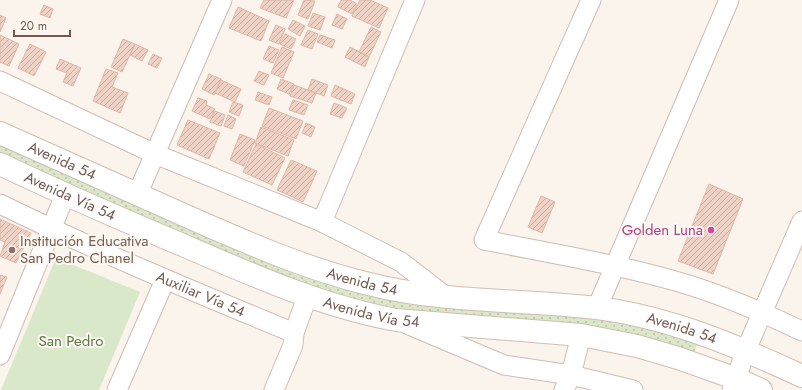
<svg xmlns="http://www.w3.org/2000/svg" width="802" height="390" font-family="Jost,sans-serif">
<defs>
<pattern id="grass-dots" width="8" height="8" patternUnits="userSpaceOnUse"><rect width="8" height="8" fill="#dae8ca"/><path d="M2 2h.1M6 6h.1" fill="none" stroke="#b5bfa6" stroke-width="1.8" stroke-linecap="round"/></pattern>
<pattern id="building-hatch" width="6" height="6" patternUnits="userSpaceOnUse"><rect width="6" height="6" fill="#eed2c5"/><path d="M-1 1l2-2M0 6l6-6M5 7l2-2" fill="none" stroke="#c5ada2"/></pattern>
</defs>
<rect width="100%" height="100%" fill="#fbf4ec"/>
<path fill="url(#grass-dots)" d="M 0,142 L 279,264 L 519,310 L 625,322 L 698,343 L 694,352 L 661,341 L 623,332 L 587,327 L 402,311 L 367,304 L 319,290 L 153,224 L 0,153 Z"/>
<path fill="#dae8ca" d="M 56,258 L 140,292 L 99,390 L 1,390 Z"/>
<path fill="url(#building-hatch)" stroke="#e0b7a7" d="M 264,0 L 294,0 L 286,18 L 260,8 Z
M 304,0 L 315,1 L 308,19 L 298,15 Z
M 341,0 L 350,0 L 357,4 L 352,14 L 338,7 Z
M 360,0 L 370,0 L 388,8 L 379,28 L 352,16 Z
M 44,5 L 53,9 L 50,18 L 40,14 Z
M 238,7 L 269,21 L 261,41 L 229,28 Z
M 313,13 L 325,17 L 320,30 L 308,26 Z
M 337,14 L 347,19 L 342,29 L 332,25 Z
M 0,15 L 6,18 L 0,32 Z
M 293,20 L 305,26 L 300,36 L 288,29 Z
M 276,25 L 285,29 L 279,44 L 269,40 Z
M 371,27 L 381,32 L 369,57 L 359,52 Z
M 308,30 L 318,34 L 312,49 L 301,45 Z
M 285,34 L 296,39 L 291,49 L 280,44 Z
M 0,35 L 19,44 L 9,66 L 0,62 Z
M 320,35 L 335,40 L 332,48 L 317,42 Z
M 123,39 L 135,44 L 122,72 L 111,67 Z
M 30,44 L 46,52 L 34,76 L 18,68 Z
M 135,44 L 148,50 L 142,61 L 130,55 Z
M 269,46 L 279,50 L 273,63 L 263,59 Z
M 282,47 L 294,52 L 283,78 L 271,73 Z
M 350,47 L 369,57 L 365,67 L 345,57 Z
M 153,54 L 162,58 L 157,68 L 148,64 Z
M 60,59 L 81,68 L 73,86 L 63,82 L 67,73 L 56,69 Z
M 106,69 L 118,73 L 112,87 L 128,93 L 120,113 L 93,101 Z
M 259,71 L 269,75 L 264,85 L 254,81 Z
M 209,74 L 221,79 L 214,95 L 202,89 Z
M 281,79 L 294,84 L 289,94 L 277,89 Z
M 312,79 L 328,85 L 324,96 L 308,90 Z
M 221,80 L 241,89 L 235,102 L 215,93 Z
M 294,85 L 316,93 L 312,103 L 290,96 Z
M 335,85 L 355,94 L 351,104 L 331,96 Z
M 258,92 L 272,97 L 269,105 L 255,100 Z
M 198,98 L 207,101 L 206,105 L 215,109 L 210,119 L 192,111 Z
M 293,100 L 308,105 L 304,115 L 289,110 Z
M 233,102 L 243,105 L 239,116 L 229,112 Z
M 334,103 L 347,108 L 342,118 L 330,114 Z
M 269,108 L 303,121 L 296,139 L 262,126 Z
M 215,111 L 225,115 L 221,126 L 210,122 Z
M 228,115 L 236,119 L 232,129 L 224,126 Z
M 188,120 L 220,133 L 209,159 L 177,145 Z
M 306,123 L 315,127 L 311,137 L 302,133 Z
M 261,127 L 294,140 L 288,156 L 255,143 Z
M 240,134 L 255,140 L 244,166 L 230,160 Z
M 256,144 L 285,158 L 272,185 L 243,172 Z
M 291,160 L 317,171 L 303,202 L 277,190 Z
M 709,184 L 743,199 L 713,274 L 678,261 Z
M 541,196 L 555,202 L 542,233 L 528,227 Z
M 0,219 L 31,233 L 16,263 L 0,256 L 5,242 L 0,240 Z
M 0,275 L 7,277 L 0,294 Z"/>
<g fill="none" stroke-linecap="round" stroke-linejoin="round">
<defs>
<g id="street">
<path d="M 591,0 L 484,240 C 554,254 624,265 692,286 C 730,298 766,314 802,331"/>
<path d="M 0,81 L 155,154 L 322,222 L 401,262 L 445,296"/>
<path d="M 137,195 L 222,0"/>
<path id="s1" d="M 0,204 C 96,251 195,292 294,333"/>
<path d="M 322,222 L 415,0"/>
<path d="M 597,308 L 729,0"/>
<path d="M 407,324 L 504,365 L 571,375 L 633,390"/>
<path d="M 0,355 L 65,195"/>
<path d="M 117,390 L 165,280"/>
<path d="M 274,390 L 293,345 L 294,333 L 307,297"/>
<path d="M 564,390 L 571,375 L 581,335"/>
<path d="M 732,390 L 746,350 L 802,221"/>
</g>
<g id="secondary">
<path id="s2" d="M 0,133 C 67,163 134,193 202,223 C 255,246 308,269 365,283 C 440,303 520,299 597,308 C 669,317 737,346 802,376"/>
<path id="s3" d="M 0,164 C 61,193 123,220 185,246 C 254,276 322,306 396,320 L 581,335 L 637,346 L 678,358 L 737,379 L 761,390"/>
</g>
</defs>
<use href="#street" stroke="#cfbdb4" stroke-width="21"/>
<use href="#secondary" stroke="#d2bdb2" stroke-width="24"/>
<use href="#street" stroke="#fff" stroke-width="19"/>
<use href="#secondary" stroke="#fff" stroke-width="22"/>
</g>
<circle fill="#d1479c" stroke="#fef8f2" stroke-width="1.5" cx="711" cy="230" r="4"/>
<circle fill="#8d6e63" stroke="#fef8f2" stroke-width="1.5" cx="12" cy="250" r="4"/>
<g text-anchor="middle" stroke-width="4" stroke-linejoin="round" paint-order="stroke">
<g font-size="15" fill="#755950" stroke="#fef8f2">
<text dy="5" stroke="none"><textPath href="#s2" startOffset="68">Avenida 54</textPath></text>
<text dy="5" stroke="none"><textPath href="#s3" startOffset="77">Avenida Vía 54</textPath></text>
<text dy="5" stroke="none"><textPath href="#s2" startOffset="392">Avenida 54</textPath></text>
<text dy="5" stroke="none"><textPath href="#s1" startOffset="220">Auxiliar Vía 54</textPath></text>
<text dy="5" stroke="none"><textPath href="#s3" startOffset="401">Avenida Vía 54</textPath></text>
<text dy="5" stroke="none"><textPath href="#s2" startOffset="716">Avenida 54</textPath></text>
</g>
<g font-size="15" fill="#b23c85" stroke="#fef8f2" text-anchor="end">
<text x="703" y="235">Golden Luna</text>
</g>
<g font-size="15" fill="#785e54" stroke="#fef8f2" text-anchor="start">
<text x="20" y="246">Institución Educativa<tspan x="20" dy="17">San Pedro Chanel</tspan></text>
</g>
<g font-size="15" fill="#5c7949" stroke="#fef8f2">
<text x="71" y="346">San Pedro</text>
</g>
</g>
<path d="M14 30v6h56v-6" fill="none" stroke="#755950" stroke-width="2"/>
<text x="20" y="30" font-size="12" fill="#755950" stroke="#fef8f2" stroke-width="3" paint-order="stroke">20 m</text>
</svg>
